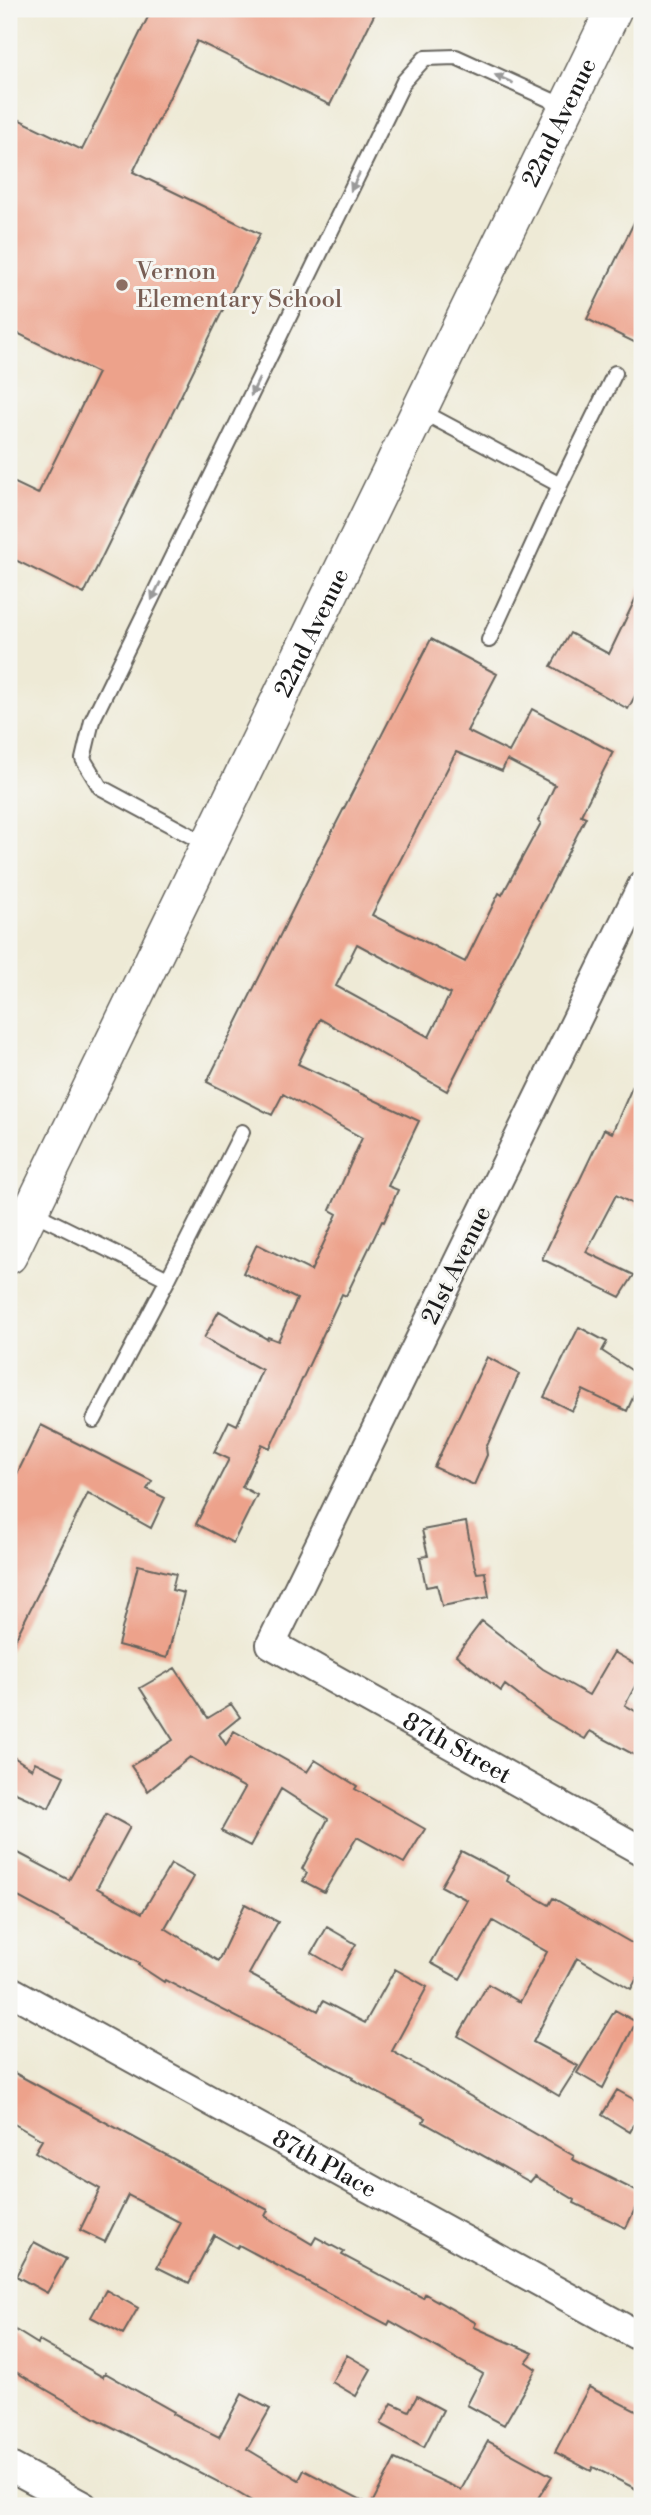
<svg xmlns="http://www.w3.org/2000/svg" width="651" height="2515" font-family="'Libre Bodoni',serif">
<rect width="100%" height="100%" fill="#f6f6f2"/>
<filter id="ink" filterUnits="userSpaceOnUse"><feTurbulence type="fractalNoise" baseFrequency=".0143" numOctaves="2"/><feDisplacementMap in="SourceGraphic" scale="14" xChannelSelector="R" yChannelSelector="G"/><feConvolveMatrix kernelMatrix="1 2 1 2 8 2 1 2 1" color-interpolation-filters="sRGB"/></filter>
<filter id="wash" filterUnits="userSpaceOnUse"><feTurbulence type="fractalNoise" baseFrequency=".00686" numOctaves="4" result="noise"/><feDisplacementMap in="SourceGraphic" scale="28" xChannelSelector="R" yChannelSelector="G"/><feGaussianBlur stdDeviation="1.57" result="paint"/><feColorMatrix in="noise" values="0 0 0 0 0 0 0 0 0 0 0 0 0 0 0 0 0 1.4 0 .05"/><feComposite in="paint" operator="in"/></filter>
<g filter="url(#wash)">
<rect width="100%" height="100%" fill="#eeead6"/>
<g id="blocks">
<path fill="#eda28b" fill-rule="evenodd" d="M 152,9 L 377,9 L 330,105 L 197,41 L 133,172 L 260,234 L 84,594 L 9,557 L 9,480 L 38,494 L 98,373 L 9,329 L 9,133 L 16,118 L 82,150 Z
M 642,206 L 642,346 L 587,319 Z
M 642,585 L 642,683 L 628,709 L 551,666 L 570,633 L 609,654 Z
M 431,639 L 497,674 L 467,731 L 509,752 L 532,709 L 613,752 L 581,815 L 586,817 L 447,1091 L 320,1019 L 298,1064 L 419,1121 L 388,1186 L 398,1190 L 384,1222 L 382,1221 L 346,1296 L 342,1294 L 270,1448 L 262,1444 L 242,1487 L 257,1495 L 233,1543 L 196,1524 L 229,1459 L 214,1452 L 229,1421 L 237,1425 L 262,1370 L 204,1338 L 219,1311 L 267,1339 L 268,1337 L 278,1341 L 297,1299 L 243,1273 L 257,1244 L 311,1271 L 337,1214 L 330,1210 L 362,1138 L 283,1094 L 272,1115 L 207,1082 L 321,853 ZM 456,752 L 502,771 L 507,760 L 555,785 L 538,821 L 541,823 L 502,895 L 499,893 L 465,962 L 372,915 ZM 357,944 L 450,994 L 429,1037 L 336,986 Z
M 642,1065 L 642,1209 L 616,1195 L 586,1252 L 634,1275 L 620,1297 L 542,1259 L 604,1129 L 612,1133 Z
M 579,1327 L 607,1342 L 602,1351 L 642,1377 L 627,1411 L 583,1390 L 572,1411 L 544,1397 Z
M 487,1357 L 519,1374 L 486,1448 L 487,1455 L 474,1485 L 434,1467 Z
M 41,1425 L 152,1481 L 147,1489 L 165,1498 L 151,1528 L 88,1493 L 9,1652 L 9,1490 Z
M 466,1522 L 474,1564 L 477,1573 L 485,1572 L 489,1597 L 442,1606 L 437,1585 L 426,1587 L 420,1557 L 428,1556 L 422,1530 Z
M 138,1565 L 176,1574 L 172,1590 L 184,1593 L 167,1658 L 118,1645 Z
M 482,1621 L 543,1669 L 589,1695 L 614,1652 L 642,1668 L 642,1673 L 625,1705 L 642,1715 L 642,1759 L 590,1731 L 585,1739 L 548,1718 L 505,1685 L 501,1691 L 456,1655 Z
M 175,1668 L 208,1718 L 231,1704 L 240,1717 L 219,1734 L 226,1745 L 234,1731 L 307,1772 L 315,1760 L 357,1786 L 355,1789 L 425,1829 L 404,1863 L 357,1837 L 324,1892 L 303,1881 L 307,1873 L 302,1869 L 328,1819 L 281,1789 L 250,1846 L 221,1831 L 245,1788 L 190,1757 L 148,1791 L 131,1766 L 173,1740 L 140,1688 Z
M 9,1754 L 32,1769 L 35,1762 L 64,1776 L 49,1808 L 9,1790 Z
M 106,1814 L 130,1827 L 97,1888 L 142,1913 L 171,1864 L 194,1877 L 165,1928 L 218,1961 L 245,1904 L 278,1922 L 249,1974 L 318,2011 L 323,2001 L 365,2023 L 395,1969 L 427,1987 L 392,2051 L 574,2156 L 572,2159 L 642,2194 L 626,2228 L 574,2203 L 575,2200 L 535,2176 L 530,2182 L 423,2122 L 425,2118 L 352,2079 L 353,2077 L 165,1980 L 164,1982 L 138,1965 L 139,1963 L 9,1892 L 9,1848 L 69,1880 Z
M 461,1851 L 509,1876 L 507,1881 L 549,1905 L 553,1898 L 642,1949 L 642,1969 L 631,1989 L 577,1958 L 533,2042 L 578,2066 L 559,2096 L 458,2036 L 488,1984 L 520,2002 L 547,1952 L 493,1921 L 460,1979 L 431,1963 L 467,1900 L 441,1886 Z
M 327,1927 L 356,1944 L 341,1970 L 312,1953 Z
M 615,2010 L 636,2022 L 603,2088 L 577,2073 Z
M 9,2070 L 268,2210 L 265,2216 L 312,2244 L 316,2237 L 344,2252 L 342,2255 L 423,2298 L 425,2294 L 476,2323 L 474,2327 L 533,2353 L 526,2362 L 536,2369 L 504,2425 L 467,2405 L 483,2374 L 390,2321 L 388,2325 L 239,2245 L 237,2248 L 214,2235 L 189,2283 L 157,2267 L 181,2223 L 128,2195 L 105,2242 L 80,2230 L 100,2189 L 35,2152 L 42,2140 L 9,2121 Z
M 617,2090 L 642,2104 L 642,2111 L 630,2132 L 602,2115 Z
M 34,2242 L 66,2259 L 47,2293 L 16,2276 Z
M 106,2290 L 138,2308 L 123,2334 L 91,2317 Z
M 9,2326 L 38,2344 L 39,2341 L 103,2377 L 105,2373 L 174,2412 L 173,2414 L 219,2437 L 242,2394 L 270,2409 L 247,2449 L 299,2480 L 304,2470 L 371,2505 L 395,2459 L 461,2490 L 488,2441 L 552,2476 L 533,2506 L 260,2506 L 230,2488 L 97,2419 L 9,2368 Z
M 347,2355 L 371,2369 L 356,2396 L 332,2382 Z
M 589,2387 L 642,2414 L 642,2492 L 593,2467 L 591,2471 L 555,2452 Z
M 417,2396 L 443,2410 L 424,2447 L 381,2424 L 392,2403 L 409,2411 Z"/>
</g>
</g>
<g filter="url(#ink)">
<use href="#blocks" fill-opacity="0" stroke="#66645d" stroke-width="2"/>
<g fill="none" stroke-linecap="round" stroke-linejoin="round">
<defs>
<path id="service" d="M 421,411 L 560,485 L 615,373
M 489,640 L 560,485
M 208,845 L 100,787 L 83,759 L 92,721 L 404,81 L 425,58 L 456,57 L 566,107
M 32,1212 L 168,1279 L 242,1132
M 94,1420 L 168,1279"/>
<g id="minor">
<path id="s1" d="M 642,886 L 271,1644 L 642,1851"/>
<path id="s2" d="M 9,1990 L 642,2338"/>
<path d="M 9,2466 L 83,2506"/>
</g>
<g id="tertiary">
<path id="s3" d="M 9,1256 L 614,9"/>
</g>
</defs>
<use href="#service" stroke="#66645d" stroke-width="18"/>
<use href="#minor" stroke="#66645d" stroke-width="32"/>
<use href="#tertiary" stroke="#66645d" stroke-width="38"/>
<use href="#service" stroke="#fff" stroke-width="14"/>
<use href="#minor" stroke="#fff" stroke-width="28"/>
<use href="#tertiary" stroke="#fff" stroke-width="35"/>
</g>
<defs><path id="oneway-solid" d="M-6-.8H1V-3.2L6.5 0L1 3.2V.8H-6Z" transform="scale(1.75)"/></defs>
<g fill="#999">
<use href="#oneway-solid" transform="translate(504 79) rotate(-156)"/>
<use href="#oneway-solid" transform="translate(355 182) rotate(116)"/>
<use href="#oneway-solid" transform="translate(255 387) rotate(116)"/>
<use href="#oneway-solid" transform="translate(156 591) rotate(116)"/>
</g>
</g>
<circle fill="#8d6e63" stroke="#f6f6f2" stroke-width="2.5" cx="122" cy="285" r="7"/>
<g text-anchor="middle" stroke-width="6" stroke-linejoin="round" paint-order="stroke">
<g font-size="24" fill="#1c1c1c" stroke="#f6f6f2">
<text dy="8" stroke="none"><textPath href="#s3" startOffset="1260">22nd Avenue</textPath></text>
<text dy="8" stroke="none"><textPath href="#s3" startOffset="693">22nd Avenue</textPath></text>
<text transform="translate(456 1265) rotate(-64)" y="8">21st Avenue</text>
<text dy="8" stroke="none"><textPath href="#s1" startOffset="1057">87th Street</textPath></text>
<text dy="8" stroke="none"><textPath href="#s2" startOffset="360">87th Place</textPath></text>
</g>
<g font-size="24" fill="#785e54" stroke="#f6f6f2" text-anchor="start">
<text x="136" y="279">Vernon<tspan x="136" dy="28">Elementary School</tspan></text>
</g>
</g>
<rect width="651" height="2515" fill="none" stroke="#f6f6f2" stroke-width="35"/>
</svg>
